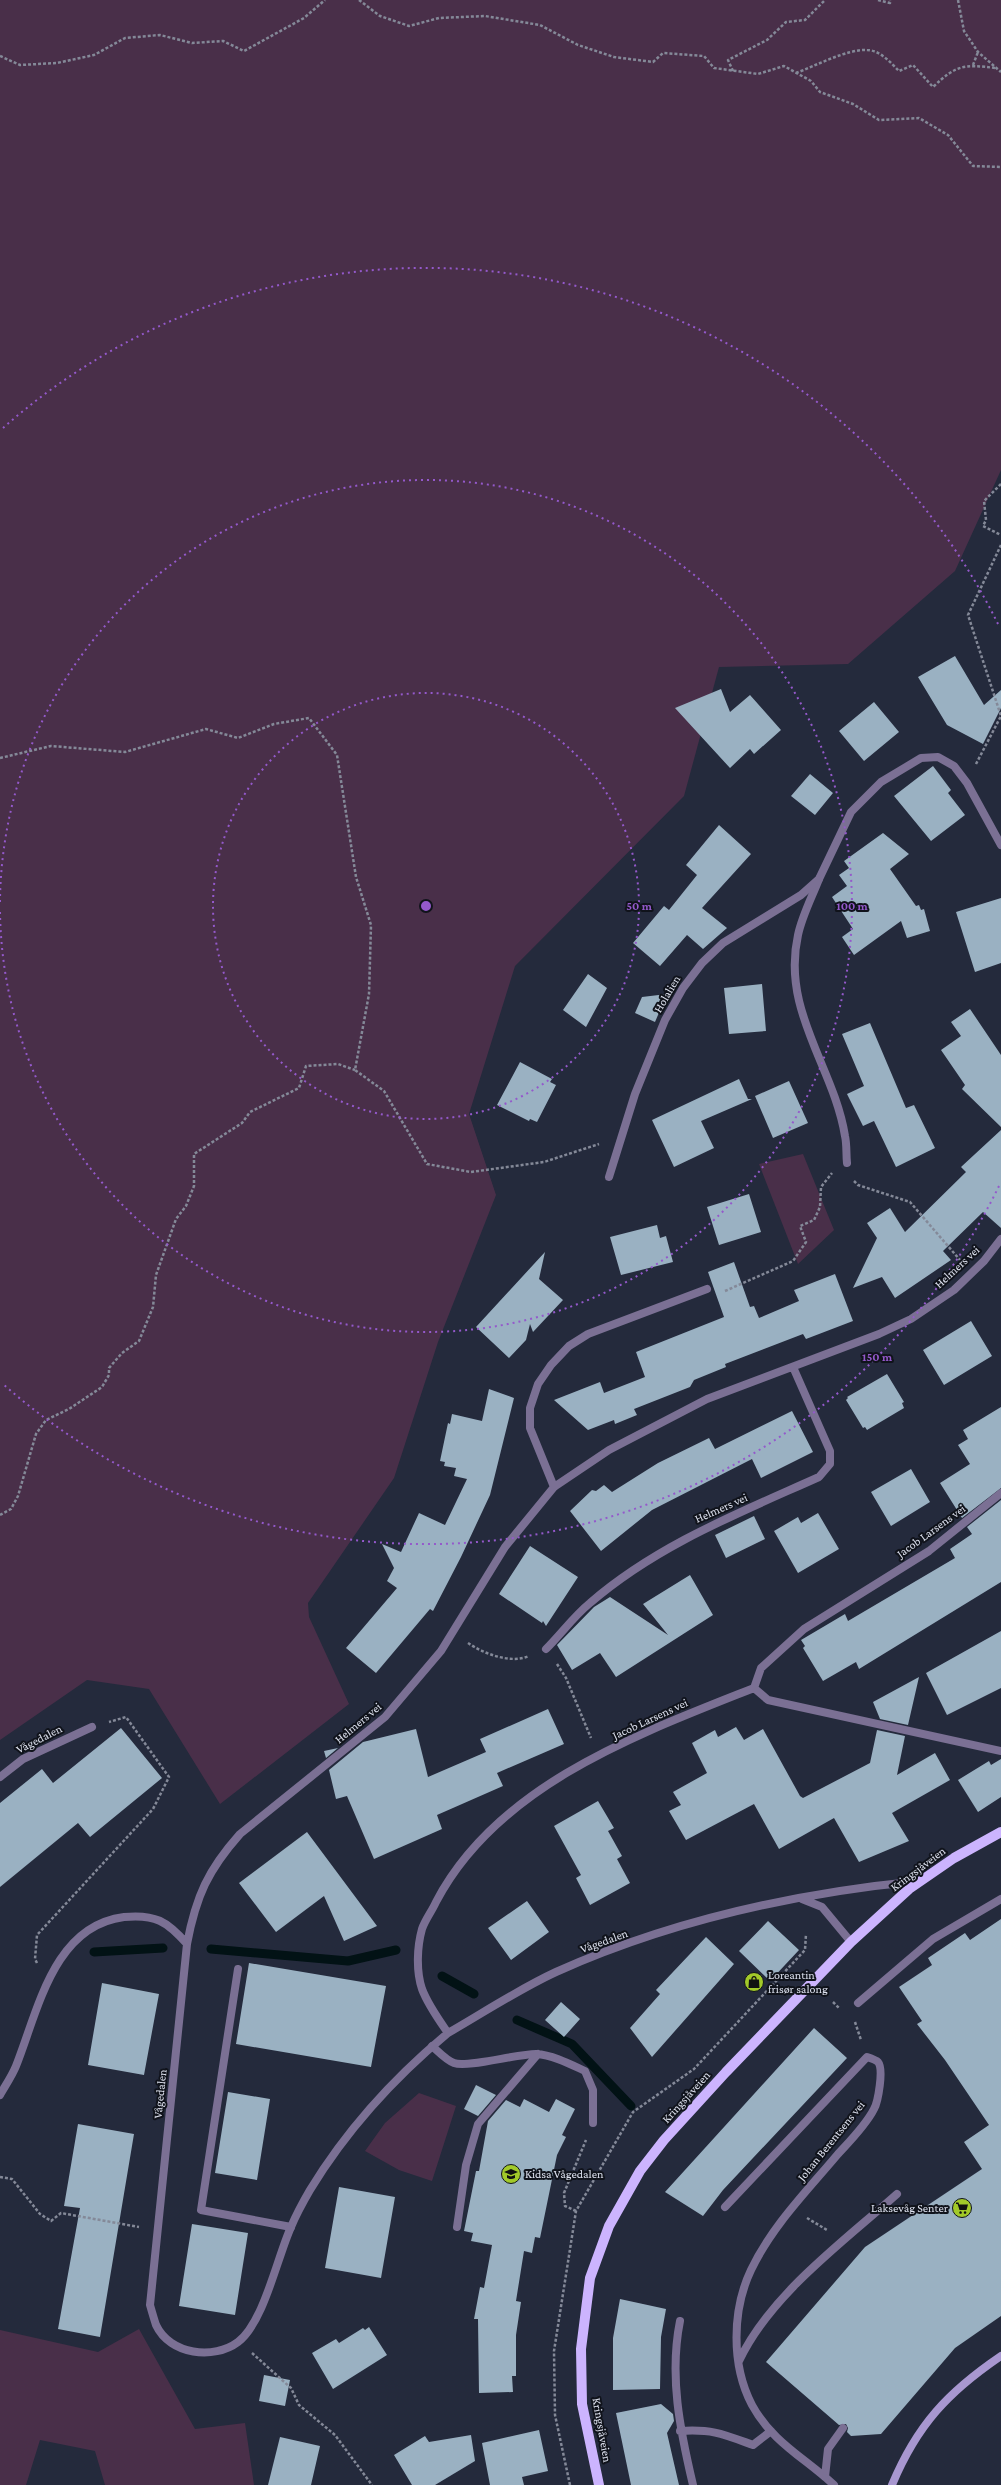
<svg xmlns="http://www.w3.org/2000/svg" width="1001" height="2485" font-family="'Crimson Pro',serif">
<rect width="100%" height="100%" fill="#242a3c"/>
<path fill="#492f49" d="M 0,0 L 1001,0 L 1001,470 L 955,571 L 848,664 L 719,667 L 684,796 L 515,966 L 469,1114 L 496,1195 L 438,1342 L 394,1478 L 308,1603 L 309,1617 L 349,1704 L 220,1804 L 149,1689 L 87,1680 L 0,1740 Z
M 803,1154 L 834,1230 L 798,1264 L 759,1164 Z
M 419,2093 L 456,2106 L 432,2181 L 399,2170 L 365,2151 L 385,2123 Z
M 139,2329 L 195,2429 L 245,2423 L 254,2485 L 105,2485 L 95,2451 L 40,2440 L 26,2485 L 0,2485 L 0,2330 L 98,2352 Z"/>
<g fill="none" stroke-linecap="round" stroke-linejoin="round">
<path stroke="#021215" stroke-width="9" d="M 211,1949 L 348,1961 L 396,1950
M 94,1952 L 163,1948
M 442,1976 L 474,1994
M 517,2020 L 572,2044 L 631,2106"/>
</g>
<path fill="#9ab1c2" d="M 955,656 L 984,705 L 1001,690 L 1001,708 L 983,744 L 947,725 L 918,677 Z
M 721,689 L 730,712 L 750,695 L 781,730 L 754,754 L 750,749 L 730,768 L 675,708 Z
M 874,702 L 899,732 L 864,761 L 839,731 Z
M 933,766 L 951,790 L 948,793 L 965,815 L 931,841 L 894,796 Z
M 810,774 L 833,793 L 815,815 L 791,796 Z
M 719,825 L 751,854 L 702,908 L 727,928 L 703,949 L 687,935 L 660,966 L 633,943 L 664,906 L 669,910 L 697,875 L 686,865 Z
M 883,833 L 909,854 L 890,869 L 916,906 L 919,905 L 921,910 L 924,909 L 930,931 L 907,938 L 901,921 L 854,955 L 842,937 L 853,929 L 832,897 L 847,886 L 839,875 L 849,868 L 844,861 Z
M 1001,898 L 1001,963 L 975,972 L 956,912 Z
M 588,974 L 607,988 L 586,1027 L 563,1010 Z
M 762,984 L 766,1031 L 729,1034 L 724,988 Z
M 667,994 L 655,1022 L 635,1013 L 642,997 Z
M 970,1009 L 1001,1055 L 1001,1127 L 962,1089 L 965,1085 L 941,1050 L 961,1036 L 951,1022 Z
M 870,1023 L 906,1108 L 914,1105 L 935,1148 L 896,1167 L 874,1121 L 863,1126 L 847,1094 L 864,1086 L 842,1034 Z
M 520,1062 L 552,1079 L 550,1082 L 556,1085 L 537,1122 L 530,1119 L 529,1121 L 497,1105 Z
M 739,1079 L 748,1099 L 752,1099 L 701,1121 L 714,1148 L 674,1167 L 652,1120 Z
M 789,1081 L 808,1123 L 773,1138 L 755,1096 Z
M 1001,1130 L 1001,1228 L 983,1212 L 943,1251 L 951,1260 L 895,1298 L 882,1277 L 853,1288 L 877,1238 L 867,1223 L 890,1208 L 905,1232 L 966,1172 L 961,1167 Z
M 749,1194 L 761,1232 L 719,1245 L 707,1207 Z
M 657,1225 L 660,1238 L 666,1236 L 673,1262 L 621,1275 L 610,1237 Z
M 545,1252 L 539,1279 L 563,1300 L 533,1332 L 530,1324 L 526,1340 L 509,1358 L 476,1327 Z
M 734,1262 L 750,1307 L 754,1306 L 759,1318 L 799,1301 L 794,1290 L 835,1274 L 853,1321 L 806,1339 L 803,1334 L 725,1364 L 726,1367 L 694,1380 L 690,1387 L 634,1409 L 637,1415 L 615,1424 L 614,1420 L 588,1430 L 554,1400 L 600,1382 L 604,1393 L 645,1377 L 636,1352 L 724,1317 L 708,1272 Z
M 971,1321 L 992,1356 L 944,1385 L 923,1350 Z
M 887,1374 L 904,1402 L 902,1403 L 904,1408 L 867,1430 L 865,1427 L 863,1428 L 846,1400 L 848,1398 L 847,1397 Z
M 489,1389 L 514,1398 L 490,1495 L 461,1557 L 433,1611 L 430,1609 L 376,1673 L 346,1648 L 397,1588 L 387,1581 L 394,1568 L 382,1544 L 401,1552 L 419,1513 L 445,1525 L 467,1479 L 454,1476 L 456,1468 L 444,1466 L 445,1462 L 440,1461 L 448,1423 L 450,1424 L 452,1414 L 482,1421 Z
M 1001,1407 L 1001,1488 L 962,1518 L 940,1483 L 970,1464 L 958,1445 L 968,1439 L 963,1430 Z
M 792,1411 L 813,1452 L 761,1478 L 752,1459 L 652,1510 L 601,1551 L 570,1511 L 592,1490 L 596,1491 L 604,1485 L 612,1492 L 658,1463 L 709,1438 L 715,1449 Z
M 911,1469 L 930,1502 L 891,1526 L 871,1492 Z
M 1001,1500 L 1001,1582 L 859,1669 L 856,1662 L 823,1681 L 803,1648 L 805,1646 L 801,1640 L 845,1614 L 848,1621 L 955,1558 L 950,1549 L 972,1534 L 967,1527 Z
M 818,1513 L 839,1549 L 798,1573 L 774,1531 L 798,1517 L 801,1523 Z
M 754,1516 L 765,1539 L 726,1558 L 715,1535 Z
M 530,1546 L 578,1577 L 546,1626 L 543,1621 L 542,1623 L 499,1594 Z
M 690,1575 L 713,1615 L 616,1677 L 600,1653 L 572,1670 L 557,1645 L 594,1607 L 610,1597 L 668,1635 L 643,1604 Z
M 1001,1631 L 1001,1688 L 947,1715 L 926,1673 Z
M 919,1677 L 908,1725 L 880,1719 L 873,1702 Z
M 548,1709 L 564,1744 L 497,1773 L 503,1786 L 437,1815 L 442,1829 L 374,1859 L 347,1796 L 336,1799 L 329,1770 L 363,1742 L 416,1729 L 428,1777 L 486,1752 L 480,1739 Z
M 736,1727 L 744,1740 L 763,1729 L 800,1796 L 803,1798 L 870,1763 L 877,1730 L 905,1736 L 897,1775 L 935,1753 L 950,1780 L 892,1813 L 909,1841 L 859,1862 L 834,1818 L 779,1849 L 754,1804 L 686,1840 L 669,1811 L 681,1805 L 673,1792 L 707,1773 L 692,1743 L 715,1730 L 718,1737 Z
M 121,1728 L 162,1778 L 90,1837 L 78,1823 L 0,1887 L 0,1803 L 42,1769 L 53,1783 Z
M 338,1748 L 326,1758 L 324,1751 Z
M 1001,1759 L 1001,1797 L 978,1812 L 958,1780 L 989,1761 L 991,1765 Z
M 598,1801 L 614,1828 L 608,1831 L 622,1856 L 617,1859 L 630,1883 L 590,1905 L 576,1878 L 581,1875 L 554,1826 Z
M 307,1832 L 377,1926 L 344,1941 L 324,1896 L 276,1932 L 239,1883 Z
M 527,1901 L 549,1932 L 511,1960 L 488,1928 Z
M 1001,1919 L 1001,2316 L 955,2348 L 881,2434 L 851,2436 L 847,2432 L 848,2428 L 846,2424 L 839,2425 L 766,2362 L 865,2247 L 982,2169 L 964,2142 L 989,2125 L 945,2060 L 917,2024 L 922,2021 L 899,1987 L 932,1965 L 928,1958 L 965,1933 L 970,1940 Z
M 768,1921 L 799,1950 L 770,1981 L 739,1951 Z
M 706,1937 L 734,1964 L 652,2057 L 630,2028 L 660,1994 L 656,1990 Z
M 249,1963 L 386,1986 L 371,2067 L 236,2044 Z
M 102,1983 L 159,1994 L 144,2075 L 88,2065 Z
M 561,2002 L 580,2019 L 564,2037 L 545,2020 Z
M 814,2028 L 847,2058 L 723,2190 L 703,2216 L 665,2192 Z
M 476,2085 L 496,2095 L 478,2116 L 464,2109 Z
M 228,2092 L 270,2099 L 257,2180 L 215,2173 Z
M 524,2099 L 549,2112 L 556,2099 L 575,2109 L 562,2135 L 566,2137 L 557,2155 L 540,2238 L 535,2237 L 532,2253 L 524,2251 L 516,2301 L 521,2302 L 516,2335 L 516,2376 L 512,2376 L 513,2392 L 479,2393 L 478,2319 L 474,2319 L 480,2287 L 484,2288 L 492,2245 L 471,2241 L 473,2233 L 464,2231 L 476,2171 L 479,2171 L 488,2121 L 506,2100 L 520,2107 Z
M 78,2124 L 134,2134 L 100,2337 L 58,2329 L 80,2208 L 64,2206 Z
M 339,2187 L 395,2197 L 381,2278 L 325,2268 Z
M 192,2224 L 248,2233 L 235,2315 L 179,2306 Z
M 620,2299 L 666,2309 L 661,2337 L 660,2389 L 613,2390 L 613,2338 Z
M 369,2327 L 387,2355 L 333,2389 L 312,2353 L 336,2339 L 339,2343 L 363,2328 L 365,2330 Z
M 264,2375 L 290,2380 L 285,2406 L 259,2401 Z
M 661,2404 L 673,2414 L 674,2421 L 667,2433 L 679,2485 L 631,2485 L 616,2413 Z
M 539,2430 L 548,2471 L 522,2477 L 524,2485 L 490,2485 L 482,2443 Z
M 471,2435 L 475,2461 L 435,2485 L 412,2485 L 394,2455 L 425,2436 L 429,2442 Z
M 280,2437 L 320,2446 L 311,2485 L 268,2485 Z"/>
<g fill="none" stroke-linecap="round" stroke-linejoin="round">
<path stroke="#848998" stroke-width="2.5" stroke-dasharray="3 2" stroke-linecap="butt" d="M 359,0 L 380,16 L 409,26 L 439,18 L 485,16 L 540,25 L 578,45 L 614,57 L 653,62 L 663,53 L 704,56 L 714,68 L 758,74 L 784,66 L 811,81 L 820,92 L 853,104 L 879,120 L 919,118 L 948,135 L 973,166 L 1001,167
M 878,0 L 890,3 L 890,0
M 958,0 L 964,31 L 978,52 L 1001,72
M 0,56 L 20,65 L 57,63 L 94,55 L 125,38 L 160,35 L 192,43 L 223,41 L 244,51 L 304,18 L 325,0
M 973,65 L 978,52
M 733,71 L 728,60 L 767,40 L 786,22 L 805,20 L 825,0
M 796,73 C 815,66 847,49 867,50 C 880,50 891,63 899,71 L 913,65 L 933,87 C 956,65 964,64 995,68
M 1001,484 L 984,501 L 986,520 L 983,526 L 1001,535
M 0,758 L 51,746 L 125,752 L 206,729 L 238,738 L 274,724 L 309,718 L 337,755 L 356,877 L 371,925 L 369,994 L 355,1070 L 384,1091 L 427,1164 L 471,1172 L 544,1162 L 599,1144
M 976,764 L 1001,716 L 968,615 L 1001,545
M 854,1181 L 858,1185 L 910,1202 L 960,1260
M 725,1291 L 793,1261 L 806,1242 L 800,1226 L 814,1220 L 820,1207 L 821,1187 L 832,1173
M 0,1515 L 11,1509 L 18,1496 L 36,1434 L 46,1420 L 69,1409 L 102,1387 L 109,1375 L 109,1368 L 122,1353 L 139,1341 L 153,1307 L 156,1275 L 176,1219 L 186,1206 L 194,1186 L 194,1154 L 242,1123 L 250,1112 L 299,1088 L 306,1066 L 338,1064 L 355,1070
M 468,1643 C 484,1654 511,1664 529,1656
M 557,1664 L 566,1678 L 591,1738
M 37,1963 L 35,1959 L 37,1935 L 153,1809 L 169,1777 L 126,1717 L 109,1722
M 833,2002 L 840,2009
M 855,2022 L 861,2040
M 0,2177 L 12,2179 L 40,2214 L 51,2221 L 61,2213 L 139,2227
M 576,2211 L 565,2206 L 564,2193 L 586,2140
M 807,2218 L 827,2230
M 252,2353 L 291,2388 L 299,2405 L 335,2435 L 372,2485
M 570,2485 L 555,2415 L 554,2351 L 576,2211 L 633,2112 L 694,2069 L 805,1950 L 806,1934"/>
<path stroke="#7b7094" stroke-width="8" d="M 819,879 C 812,897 802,916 798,935 C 781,1011 834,1067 845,1136 C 847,1145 846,1154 847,1163
M 0,1777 L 23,1759 L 92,1727
M 238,1969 L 201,2210 L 291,2227
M 858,2003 L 933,1939 L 1001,1899
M 432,2046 C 439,2052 446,2060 454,2063 C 467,2068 516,2054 536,2054 C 553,2055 570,2064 585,2071 L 593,2090 L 593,2123
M 725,2207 L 867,2057 C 870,2058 876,2060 878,2062 C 884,2069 878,2102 874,2109 C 866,2125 850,2141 838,2154 C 807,2191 772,2226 751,2270 C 732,2310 731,2365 752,2405 C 772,2442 805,2458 834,2485
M 457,2227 L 466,2165 L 478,2124 L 538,2054
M 680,2321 C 669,2376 680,2430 693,2485
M 739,2361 C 770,2295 843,2242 897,2194
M 680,2431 C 713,2429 723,2434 753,2445 L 771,2431
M 825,2477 L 828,2449 L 843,2428"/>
<path stroke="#7b7094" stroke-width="8" d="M 609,1177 L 635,1094 L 665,1020 L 683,988 L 702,963 L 723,943 L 801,895 L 819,879 L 851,812 L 881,782 L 921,758 L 938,757 L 954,766 L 967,783 L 1001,845
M 554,1487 L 530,1428 L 530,1408 L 538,1384 L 551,1365 L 569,1346 L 588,1334 L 707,1289
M 546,1649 C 561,1634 574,1616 590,1603 C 657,1545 739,1513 819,1477 L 830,1464 L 830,1451 L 793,1367
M 754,1688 L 761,1668 L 804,1629 L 929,1551 L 1001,1493
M 754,1688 L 768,1700 L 1001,1751
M 802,1899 L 822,1907 L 851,1942
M 187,1944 C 196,1896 208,1870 240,1834 L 385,1717 L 441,1651 L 505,1547 L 554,1487 L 609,1450 L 707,1399 L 879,1334 L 911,1319 L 954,1290 L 984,1261 L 1001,1239
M 448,2033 C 439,2020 428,2005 422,1989 C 416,1971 417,1947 422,1929 C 425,1920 432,1911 436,1902 C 497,1785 638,1734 754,1688
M 0,2095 C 5,2086 12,2076 16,2066 C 38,2011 53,1926 124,1917 C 155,1914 167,1921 187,1944 L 150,2305 C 152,2312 154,2319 156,2325 C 170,2355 214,2360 238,2342 C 264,2322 277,2258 291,2227 C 296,2215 303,2202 310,2190 C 346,2131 395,2077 448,2033 C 483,2013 519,1989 556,1972 C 670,1921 796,1893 920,1881"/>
<path stroke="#a897d0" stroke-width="8" d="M 892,2485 C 917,2425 948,2392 1001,2356"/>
<path stroke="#ccb4fe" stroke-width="10" d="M 599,2485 L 582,2404 L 581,2349 L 590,2278 L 609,2226 L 640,2171 L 664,2140 L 726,2072 L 851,1942 L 909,1889 L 954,1858 L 1001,1832"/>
</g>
<g fill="none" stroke="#9459cb" stroke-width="2" stroke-dasharray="2 4">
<circle cx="426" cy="906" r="213"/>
<path d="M0 902A426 426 0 1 1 0 910"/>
<path d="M999 1186A638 638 0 0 1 3 1384M3 428A638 638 0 0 1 999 626"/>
</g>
<defs>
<symbol id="shop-disc" viewBox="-11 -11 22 22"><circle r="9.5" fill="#a2c929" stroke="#10131b"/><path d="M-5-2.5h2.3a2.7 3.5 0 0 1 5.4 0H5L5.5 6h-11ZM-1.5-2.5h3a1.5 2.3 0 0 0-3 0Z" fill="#111"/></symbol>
<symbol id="school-disc" viewBox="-11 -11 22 22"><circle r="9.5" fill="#a2c929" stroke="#10131b"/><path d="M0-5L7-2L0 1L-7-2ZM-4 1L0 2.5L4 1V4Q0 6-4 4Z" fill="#111"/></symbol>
<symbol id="supermarket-disc" viewBox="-11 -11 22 22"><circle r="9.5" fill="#a2c929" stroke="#10131b"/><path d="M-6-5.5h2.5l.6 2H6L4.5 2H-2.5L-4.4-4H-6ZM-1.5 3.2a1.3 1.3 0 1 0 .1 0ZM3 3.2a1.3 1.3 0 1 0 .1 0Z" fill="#111"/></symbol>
</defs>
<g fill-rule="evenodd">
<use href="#shop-disc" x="743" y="1971" width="22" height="22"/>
<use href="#school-disc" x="500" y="2163" width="22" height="22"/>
<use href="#supermarket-disc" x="951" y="2197" width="22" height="22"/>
</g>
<g text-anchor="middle" stroke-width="4" stroke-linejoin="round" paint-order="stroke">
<g font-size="12" fill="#dde1ee" stroke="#10131b">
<text transform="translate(667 994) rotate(-60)" y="4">Holalien</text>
<text transform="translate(957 1267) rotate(-43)" y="4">Helmers vei</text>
<text transform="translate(721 1508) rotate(-24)" y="4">Helmers vei</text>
<text transform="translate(931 1531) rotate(-36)" y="4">Jacob Larsens vei</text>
<text transform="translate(650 1719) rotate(-25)" y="4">Jacob Larsens vei</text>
<text transform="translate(358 1723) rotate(-40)" y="4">Helmers vei</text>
<text transform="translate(39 1739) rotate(-27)" y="4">Vågedalen</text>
<text transform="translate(918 1869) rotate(-37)" y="4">Kringsjåveien</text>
<text transform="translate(604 1941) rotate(-20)" y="4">Vågedalen</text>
<text transform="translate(160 2094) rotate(-84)" y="4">Vågedalen</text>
<text transform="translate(686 2097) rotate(-48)" y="4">Kringsjåveien</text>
<text transform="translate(831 2141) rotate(-51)" y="4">Johan Berentsens vei</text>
<text transform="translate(602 2430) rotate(80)" y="4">Kringsjåveien</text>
</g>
<g font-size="12" fill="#dde1ee" stroke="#10131b" text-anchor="start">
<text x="768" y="1979">Loreantin<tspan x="768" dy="14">frisør salong</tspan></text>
<text x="525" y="2178">Kidsa Vågedalen</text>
<text x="948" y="2212" text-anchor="end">Laksevåg Senter</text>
</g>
</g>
<circle cx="426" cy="906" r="6" fill="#9459cb" stroke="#10131b" stroke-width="2"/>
<g font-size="12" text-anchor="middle" font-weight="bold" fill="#9459cb" stroke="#10131b" stroke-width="4" stroke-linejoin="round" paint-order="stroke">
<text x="639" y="910">50 m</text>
<text x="852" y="910">100 m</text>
<text x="877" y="1361">150 m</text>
</g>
</svg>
